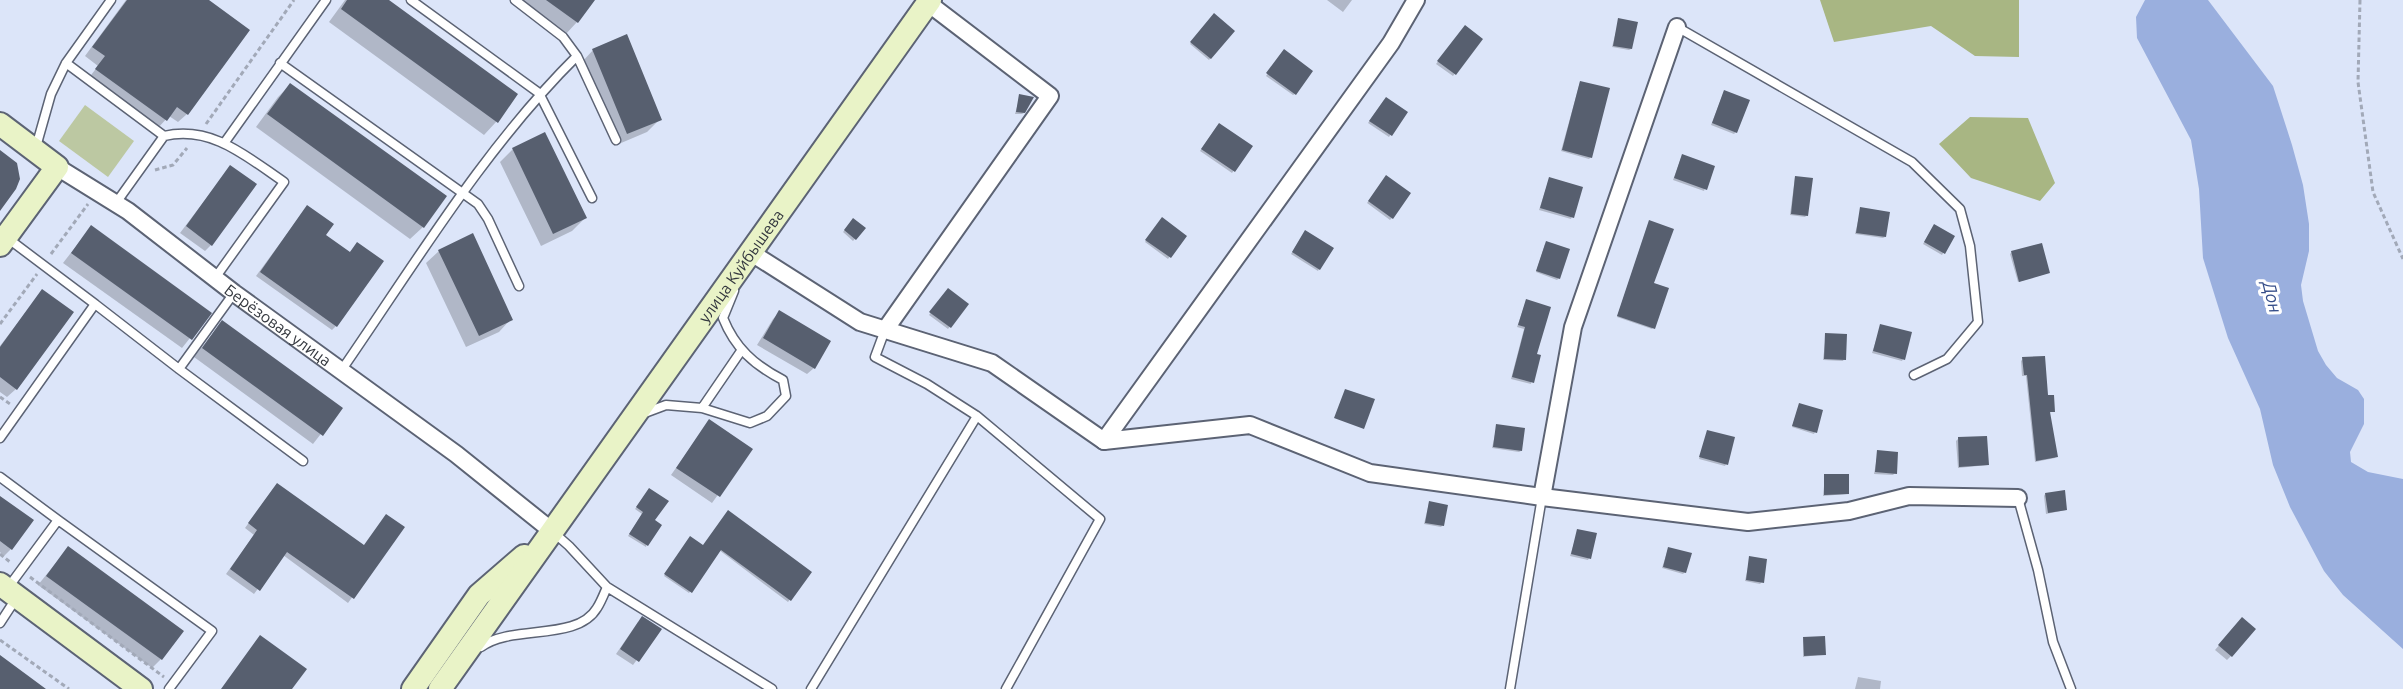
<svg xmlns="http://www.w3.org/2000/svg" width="2403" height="689" font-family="Ubuntu,sans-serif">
<rect width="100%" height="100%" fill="#dce5f9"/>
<path fill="#bcc8a2" d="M 85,105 L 134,141 L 108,177 L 59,141 Z"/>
<path fill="#a8b683" d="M 1820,0 L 2019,0 L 2019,57 L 1975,56 L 1931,26 L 1834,42 Z
M 1970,117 L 2028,118 L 2055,183 L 2040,201 L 1971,178 L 1939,144 Z"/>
<path fill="#9aafde" d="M 2145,0 L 2208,0 L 2273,86 L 2292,145 L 2303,185 L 2309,224 L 2309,251 L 2301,285 L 2303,301 L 2318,351 L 2326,365 L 2337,378 L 2358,390 L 2364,399 L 2364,424 L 2350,452 L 2351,462 L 2368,472 L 2403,479 L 2403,649 L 2343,595 L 2324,571 L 2290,507 L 2273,465 L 2260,409 L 2228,338 L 2203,258 L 2199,189 L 2191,140 L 2137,38 L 2136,17 Z"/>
<path fill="#0003" d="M 126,0 L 206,0 L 187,114 L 178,122 L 169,116 L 157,129 L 88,79 L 98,66 L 85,56 Z
M 345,0 L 386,0 L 516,95 L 496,122 L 484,135 L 329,22 Z
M 517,0 L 594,0 L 577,22 L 565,35 Z
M 1327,0 L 1352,0 L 1343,12 Z
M 1214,15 L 1232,31 L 1209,60 L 1190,44 Z
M 1619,20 L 1631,49 L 1629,50 L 1612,47 Z
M 1465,27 L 1481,39 L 1453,76 L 1436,64 Z
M 594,49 L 660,119 L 647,132 L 614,146 L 582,67 L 582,62 Z
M 1282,53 L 1295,94 L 1293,95 L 1266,76 Z
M 1580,82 L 1591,157 L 1589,159 L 1561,151 Z
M 290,85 L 423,227 L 410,239 L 256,127 L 278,97 Z
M 1723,94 L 1736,132 L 1734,134 L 1711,125 Z
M 1020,96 L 1024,113 L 1022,114 L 1015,114 Z
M 1384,100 L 1406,112 L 1389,137 L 1368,123 Z
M 1217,126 L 1251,147 L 1232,173 L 1200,151 Z
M 513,149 L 585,218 L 572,231 L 541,246 L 500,162 Z
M 1681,158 L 1713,167 L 1704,191 L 1673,180 Z
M 230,167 L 211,245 L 205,251 L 180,233 Z
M 1795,177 L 1807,215 L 1805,217 L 1790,215 Z
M 1385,178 L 1392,218 L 1390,220 L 1367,203 Z
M 1549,179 L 1582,188 L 1571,219 L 1539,210 Z
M 1861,209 L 1885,237 L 1883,238 L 1855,234 Z
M 303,212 L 324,235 L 349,253 L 357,244 L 336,326 L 332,330 L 256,276 Z
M 853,220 L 864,229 L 853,241 L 843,232 Z
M 1161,220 L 1185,236 L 1168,259 L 1145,242 Z
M 1650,221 L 1653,328 L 1652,329 L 1617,317 Z
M 91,227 L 210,313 L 182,348 L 63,263 Z
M 1933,227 L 1953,236 L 1942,255 L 1923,244 Z
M 1304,233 L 1319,269 L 1318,271 L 1291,254 Z
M 1545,244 L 1559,278 L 1557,280 L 1536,272 Z
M 439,251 L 511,319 L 499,332 L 466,347 L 426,263 Z
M 2012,252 L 2048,273 L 2018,282 L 2010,254 Z
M 948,290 L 967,305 L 948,329 L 929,315 Z
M 42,291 L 16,389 L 7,397 L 0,392 L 0,346 Z
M 1526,301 L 1535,355 L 1531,384 L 1511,379 L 1524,329 L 1517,327 Z
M 780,312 L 814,368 L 807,374 L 757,345 L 773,319 Z
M 222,322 L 341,408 L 313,444 L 194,357 Z
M 1881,325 L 1903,359 L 1902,361 L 1872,353 Z
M 1826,334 L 1844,359 L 1843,361 L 1823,360 Z
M 2023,359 L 2053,411 L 2049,413 L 2056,456 L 2055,458 L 2035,462 L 2026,376 L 2022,376 L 2021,361 Z
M 1799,405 L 1815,432 L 1814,434 L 1792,427 Z
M 709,421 L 751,449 L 712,503 L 671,475 Z
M 1497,425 L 1521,451 L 1519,452 L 1492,448 Z
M 1708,431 L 1726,464 L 1725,466 L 1699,459 Z
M 1958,439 L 1988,465 L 1958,468 L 1956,441 Z
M 1878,452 L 1895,473 L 1893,475 L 1874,474 Z
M 1825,476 L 1847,494 L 1823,496 Z
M 273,489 L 363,547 L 403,528 L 348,603 L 283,555 L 254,594 L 226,574 L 254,535 L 245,528 Z
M 648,491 L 653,521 L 646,547 L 628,536 L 642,514 L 635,509 Z
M 2045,494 L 2066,510 L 2046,514 L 2044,496 Z
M 0,498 L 11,549 L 4,556 L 0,552 Z
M 1429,503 L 1443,525 L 1441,527 L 1424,524 Z
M 727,514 L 810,573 L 788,602 L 719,550 L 689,593 L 664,576 L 689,539 L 703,546 Z
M 1578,530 L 1589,558 L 1588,560 L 1570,556 Z
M 68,548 L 161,659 L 152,668 L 38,585 Z
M 1668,549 L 1685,572 L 1683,574 L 1662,568 Z
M 1750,558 L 1762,582 L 1760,584 L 1745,581 Z
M 638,622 L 660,629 L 633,665 L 616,654 Z
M 2238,623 L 2231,656 L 2227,660 L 2215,650 Z
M 1803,639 L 1825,654 L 1803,657 Z
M 1858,677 L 1881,681 L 1880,689 L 1855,689 Z"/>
<path fill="#575f6f" d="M 127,0 L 209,0 L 250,30 L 188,115 L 177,107 L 167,121 L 95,69 L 105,56 L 92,47 Z
M 347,0 L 389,0 L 518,94 L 498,123 L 341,9 Z
M 546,0 L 595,0 L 578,23 Z
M 1214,13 L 1235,31 L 1211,59 L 1190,42 Z
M 1618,18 L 1638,22 L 1632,49 L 1613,46 Z
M 1465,25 L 1483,39 L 1456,75 L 1437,61 Z
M 627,34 L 662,120 L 627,134 L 592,49 Z
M 1284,49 L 1313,71 L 1296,95 L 1266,73 Z
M 1580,81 L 1610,88 L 1592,158 L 1562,150 Z
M 290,83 L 447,196 L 424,228 L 267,114 Z
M 1724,90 L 1750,100 L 1737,133 L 1712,123 Z
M 1019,94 L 1034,97 L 1025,113 L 1016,112 Z
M 1386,97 L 1408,112 L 1392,136 L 1369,121 Z
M 1219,123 L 1253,146 L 1235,172 L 1201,149 Z
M 545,132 L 587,218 L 553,234 L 512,148 Z
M 0,150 L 17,163 L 20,179 L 16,189 L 0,211 Z
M 1682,154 L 1715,166 L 1707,190 L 1674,178 Z
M 230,165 L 257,184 L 212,246 L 186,226 Z
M 1386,175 L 1411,193 L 1393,219 L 1368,201 Z
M 1795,176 L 1813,178 L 1808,216 L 1791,214 Z
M 1549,177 L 1583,187 L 1574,218 L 1540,208 Z
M 307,205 L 334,224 L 326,235 L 350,252 L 357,242 L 384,261 L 337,327 L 260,272 Z
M 1860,207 L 1890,212 L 1886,237 L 1856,233 Z
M 1162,217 L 1187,236 L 1171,258 L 1145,240 Z
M 853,218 L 866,228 L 856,240 L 844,230 Z
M 1649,220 L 1674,229 L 1654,283 L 1669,288 L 1655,329 L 1617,316 Z
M 1934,224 L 1955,236 L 1945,254 L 1924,242 Z
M 91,225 L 212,313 L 192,340 L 71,253 Z
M 1305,230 L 1334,248 L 1320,270 L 1292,252 Z
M 473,233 L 513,320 L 479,336 L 438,250 Z
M 1546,241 L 1570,249 L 1560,279 L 1536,271 Z
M 2042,243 L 2050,273 L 2019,282 L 2011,251 Z
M 948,288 L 969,304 L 951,328 L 929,312 Z
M 42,289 L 74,312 L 17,390 L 0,377 L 0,347 Z
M 1526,299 L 1551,307 L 1537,354 L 1541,355 L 1534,383 L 1512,377 L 1525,327 L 1518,325 Z
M 779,310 L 831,341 L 815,369 L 763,338 Z
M 222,320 L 343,408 L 323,436 L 202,348 Z
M 1880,324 L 1912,332 L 1905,360 L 1873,351 Z
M 1825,333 L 1847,334 L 1846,360 L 1824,359 Z
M 2045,356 L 2048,395 L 2054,395 L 2055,412 L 2050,412 L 2058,457 L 2036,461 L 2027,375 L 2024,375 L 2022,357 Z
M 1345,389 L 1375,399 L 1364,429 L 1334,418 Z
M 1799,403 L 1823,410 L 1817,433 L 1792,426 Z
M 709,419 L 753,449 L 720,497 L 676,468 Z
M 1496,424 L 1525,428 L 1522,451 L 1493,447 Z
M 1707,430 L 1735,437 L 1728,465 L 1699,457 Z
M 1987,436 L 1989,465 L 1959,467 L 1958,437 Z
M 1877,450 L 1898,452 L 1897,474 L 1875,472 Z
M 1824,474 L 1849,474 L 1849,494 L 1824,495 Z
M 277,483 L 364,545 L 386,514 L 405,527 L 354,599 L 287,552 L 260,591 L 230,569 L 257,530 L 248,523 Z
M 649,488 L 669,501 L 655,520 L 662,525 L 648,546 L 629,534 L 643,512 L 636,507 Z
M 2065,490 L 2067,510 L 2048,513 L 2045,493 Z
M 0,496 L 34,520 L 12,550 L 0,541 Z
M 1429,501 L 1448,505 L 1444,526 L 1425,523 Z
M 728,510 L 812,572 L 791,601 L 721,550 L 692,593 L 664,574 L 690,536 L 703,545 Z
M 1577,529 L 1597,533 L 1591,559 L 1571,554 Z
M 68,546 L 184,631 L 162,660 L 46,576 Z
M 1668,547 L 1692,553 L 1686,573 L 1663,567 Z
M 1749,556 L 1767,559 L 1764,583 L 1746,580 Z
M 642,616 L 662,629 L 639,662 L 620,649 Z
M 2242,617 L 2256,629 L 2232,657 L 2218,645 Z
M 260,635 L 307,669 L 292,689 L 221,689 Z
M 1825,636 L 1826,655 L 1804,656 L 1803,637 Z
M 0,655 L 46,689 L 0,689 Z"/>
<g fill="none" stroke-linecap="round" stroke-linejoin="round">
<defs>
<path id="lane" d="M 411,0 L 539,93 L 592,198
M 515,0 L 563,37 L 577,56 L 616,140
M 1677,27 L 1912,162 L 1960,209 L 1970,246 L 1978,322 L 1947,359 L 1914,375
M 66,63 L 164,136 C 212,125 247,157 284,182 L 215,278
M 280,63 L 478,204 L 488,219 L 519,286
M 225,142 L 326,0
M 36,147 L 51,94 L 66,63 L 111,0
M 116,203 L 164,136
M 95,304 L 179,369 L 303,461
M 179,369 L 234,293
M 341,371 C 415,264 484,148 577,56
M 702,408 L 741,351
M 642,414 L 666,405 L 702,408 L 750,423 L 767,416 L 786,396 L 783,380 C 754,365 735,348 723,318 L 734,291
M 977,416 L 1100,519 L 1006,689
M 0,438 L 95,304 L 6,237
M 0,477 L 58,520 L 7,589
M 2018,498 L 2038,570 L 2053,642 L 2071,689
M 58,520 L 212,631 L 169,689
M 552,531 L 569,546 L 607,587 L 772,689
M 0,623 L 17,597
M 481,647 C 511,624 577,642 597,608 C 601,602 604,594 607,587
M 811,689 L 977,416 L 927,384 L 875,357 L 885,330
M 1510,689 L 1542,497"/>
<g id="street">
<path id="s1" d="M 57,167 L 128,211 L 234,293 L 456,454 L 552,531"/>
<path d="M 750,252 L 860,322 L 992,363 L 1104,441 L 1250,425 L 1370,473 L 1542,497 L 1748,522 L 1849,511 L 1909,496 L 2018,498"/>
<path d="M 885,330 L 1050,96 L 928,3"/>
<path d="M 1104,441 L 1391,43 L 1416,0"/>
<path d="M 1542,497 L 1573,327 L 1677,27"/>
</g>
<g id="secondary">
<path d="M 0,124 L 57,167 L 0,245"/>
<path d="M 0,584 L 141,689"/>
<path d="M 413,689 L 479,595 L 524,556"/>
<path id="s2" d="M 440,689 L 930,0"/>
</g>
</defs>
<use href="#lane" stroke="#5c6374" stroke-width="11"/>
<use href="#street" stroke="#5c6374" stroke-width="20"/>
<use href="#secondary" stroke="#5c6374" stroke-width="26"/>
<path stroke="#a2a9b8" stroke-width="3" stroke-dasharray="4.5 3" stroke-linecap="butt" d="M 2360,0 L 2358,82 L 2373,192 L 2403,259
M 206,124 L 294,0
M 155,170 L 173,165 L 187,148
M 51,254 L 88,204
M 0,324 L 37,274
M 0,397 L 10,404
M 0,554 L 10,562
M 30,577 L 164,677
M 0,640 L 69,689"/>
<use href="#lane" stroke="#fff" stroke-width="8"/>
<use href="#street" stroke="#fff" stroke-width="16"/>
<use href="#secondary" stroke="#e9f3c7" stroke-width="22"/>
</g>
<g text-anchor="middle" stroke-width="6" stroke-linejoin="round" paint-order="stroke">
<g font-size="16" fill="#34383f" stroke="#fff">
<text dy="6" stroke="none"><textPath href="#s2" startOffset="519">улица Куйбышева</textPath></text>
<text dy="6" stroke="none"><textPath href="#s1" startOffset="272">Берёзовая улица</textPath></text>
</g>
<g font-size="18" font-style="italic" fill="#374f8a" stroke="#fff">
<text transform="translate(2272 297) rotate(76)" y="6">Дон</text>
</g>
</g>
</svg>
